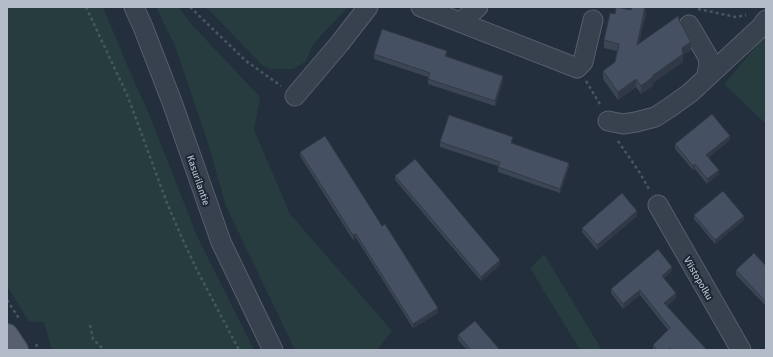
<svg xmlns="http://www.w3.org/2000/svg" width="773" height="357" font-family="Signika,sans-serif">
<rect width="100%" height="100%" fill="#242f3e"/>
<path fill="#263c3f" d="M 7,7 L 103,7 L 130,72 L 149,114 L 197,236 L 254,350 L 52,350 L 44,322 L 29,322 L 7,286 Z
M 156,7 L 178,7 L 194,27 L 260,97 L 254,130 L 290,214 L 392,331 L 377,350 L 295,350 L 226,206 L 208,143 L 175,46 Z
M 206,7 L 348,7 L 314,43 L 305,62 L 293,69 L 271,69 L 262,65 Z
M 766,35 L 766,124 L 724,84 Z
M 544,254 L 602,350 L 580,350 L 530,268 Z"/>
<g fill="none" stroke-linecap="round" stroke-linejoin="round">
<defs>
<path id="minor" d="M 134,7 L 143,27 L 172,102 L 221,242 L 273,350
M 421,7 L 577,68 L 583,62 L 593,20
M 461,22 L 478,7
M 689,25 L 708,57 L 709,65 L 706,78
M 295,96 L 340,43 L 368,7
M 608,121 L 623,124 L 636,122 L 655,117 L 669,108 L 690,93 L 761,27 L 766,20
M 658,205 L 741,350"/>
<path id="major" d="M 7,335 L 17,350"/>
</defs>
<use href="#minor" stroke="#565f6c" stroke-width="21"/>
<use href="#major" stroke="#414a57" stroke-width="24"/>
<path stroke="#44595c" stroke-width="2.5" stroke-dasharray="3 3" stroke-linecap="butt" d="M 86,7 L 128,97 L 167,203 L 181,236 L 198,272 L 239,350
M 190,7 L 246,61 L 281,86
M 698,9 L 736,17 L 746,15
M 586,81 L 601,106
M 618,141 L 640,173 L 650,191
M 7,300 L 20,320
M 90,325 L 93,339 L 104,350
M 36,344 L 39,350"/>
<use href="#minor" stroke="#38414e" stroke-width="19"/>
<use href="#major" stroke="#56606e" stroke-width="22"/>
</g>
<path fill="#3b4654" d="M 615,14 L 646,14 L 639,43 L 680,22 L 691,50 L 683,55 L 683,62 L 653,83 L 653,86 L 641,94 L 636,87 L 618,100 L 603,79 L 603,71 L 615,62 L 617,51 L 604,48 L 604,40 Z
M 374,54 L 447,55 L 446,57 L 503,81 L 495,106 L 428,84 L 428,77 L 374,59 Z
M 730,140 L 709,157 L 719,174 L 707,184 L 695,169 L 693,170 L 675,149 L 675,144 Z
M 440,142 L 513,142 L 512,143 L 569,167 L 560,193 L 498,172 L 498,166 L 440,147 Z
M 300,152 L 382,226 L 438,313 L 413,328 L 356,238 L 353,240 L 300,156 Z
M 395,176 L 500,265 L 481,281 L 395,180 Z
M 694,215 L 744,220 L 715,244 L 694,219 Z
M 637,216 L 597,250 L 582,232 L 582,228 Z
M 766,266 L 766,305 L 765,305 L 736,275 L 736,270 Z
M 672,271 L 664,278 L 676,298 L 667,306 L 707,350 L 653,350 L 653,345 L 668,330 L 640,295 L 623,309 L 611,293 L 611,289 Z
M 458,335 L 500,350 L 467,350 L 458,340 Z"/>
<path fill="#303945" d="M 646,7 L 646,14 L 637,53 L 637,45 Z
M 691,42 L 691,50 L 683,55 L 683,62 L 653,83 L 653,86 L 641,94 L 641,86 L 682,48 Z
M 503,76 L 503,81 L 495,106 L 495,101 Z
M 636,79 L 636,87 L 618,100 L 618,92 Z
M 730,136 L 730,140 L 706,159 L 706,155 Z
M 569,163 L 569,167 L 560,193 L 560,189 Z
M 695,164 L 695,169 L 693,170 L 693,166 Z
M 719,170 L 719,174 L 707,184 L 707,179 Z
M 637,211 L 637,216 L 597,250 L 597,245 Z
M 744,216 L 744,220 L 715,244 L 715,240 Z
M 356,234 L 356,238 L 353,240 L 353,235 Z
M 500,260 L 500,265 L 481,281 L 481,277 Z
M 672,267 L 672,271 L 662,280 L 662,276 Z
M 640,290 L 640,295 L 623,309 L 623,304 Z
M 676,293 L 676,298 L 664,308 L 664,303 Z
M 438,308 L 438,313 L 413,328 L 413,324 Z"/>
<path fill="#455162" stroke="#303945" d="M 616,7 L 631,10 L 632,7 L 645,7 L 637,45 L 678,16 L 680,22 L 691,42 L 682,48 L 683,54 L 652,76 L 653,77 L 641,86 L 636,79 L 618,92 L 603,71 L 615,62 L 619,44 L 604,40 L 610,13 L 615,14 Z
M 382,29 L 447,51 L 445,56 L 503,76 L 495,101 L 428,79 L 430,73 L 374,54 Z
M 712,114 L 730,136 L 706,155 L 719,170 L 707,179 L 695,164 L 693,166 L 675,144 Z
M 449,115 L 513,137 L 511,143 L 569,163 L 560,189 L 498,167 L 500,162 L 440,142 Z
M 325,136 L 382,226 L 385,224 L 438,308 L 413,324 L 356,234 L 353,235 L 300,152 Z
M 415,159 L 500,260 L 481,277 L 395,176 Z
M 723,191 L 744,216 L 715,240 L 694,215 Z
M 622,193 L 637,211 L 597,245 L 582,228 Z
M 658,249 L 672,267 L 662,276 L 676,293 L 664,303 L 707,350 L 671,350 L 670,348 L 668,350 L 657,350 L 653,345 L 670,328 L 640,290 L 623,304 L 611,289 Z
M 754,253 L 766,266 L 766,300 L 765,301 L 736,270 Z
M 475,321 L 500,350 L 471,350 L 458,335 Z"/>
<g text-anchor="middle" stroke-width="4" stroke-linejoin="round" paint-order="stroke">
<g font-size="10" fill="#b4bcc9" stroke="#1d2633">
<text transform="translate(199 180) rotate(71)" y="4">Kasurilantie</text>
<text transform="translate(699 278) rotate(60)" y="4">Viistopolku</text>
</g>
</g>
<rect width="773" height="357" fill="none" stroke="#b4bcc9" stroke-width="16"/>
</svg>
